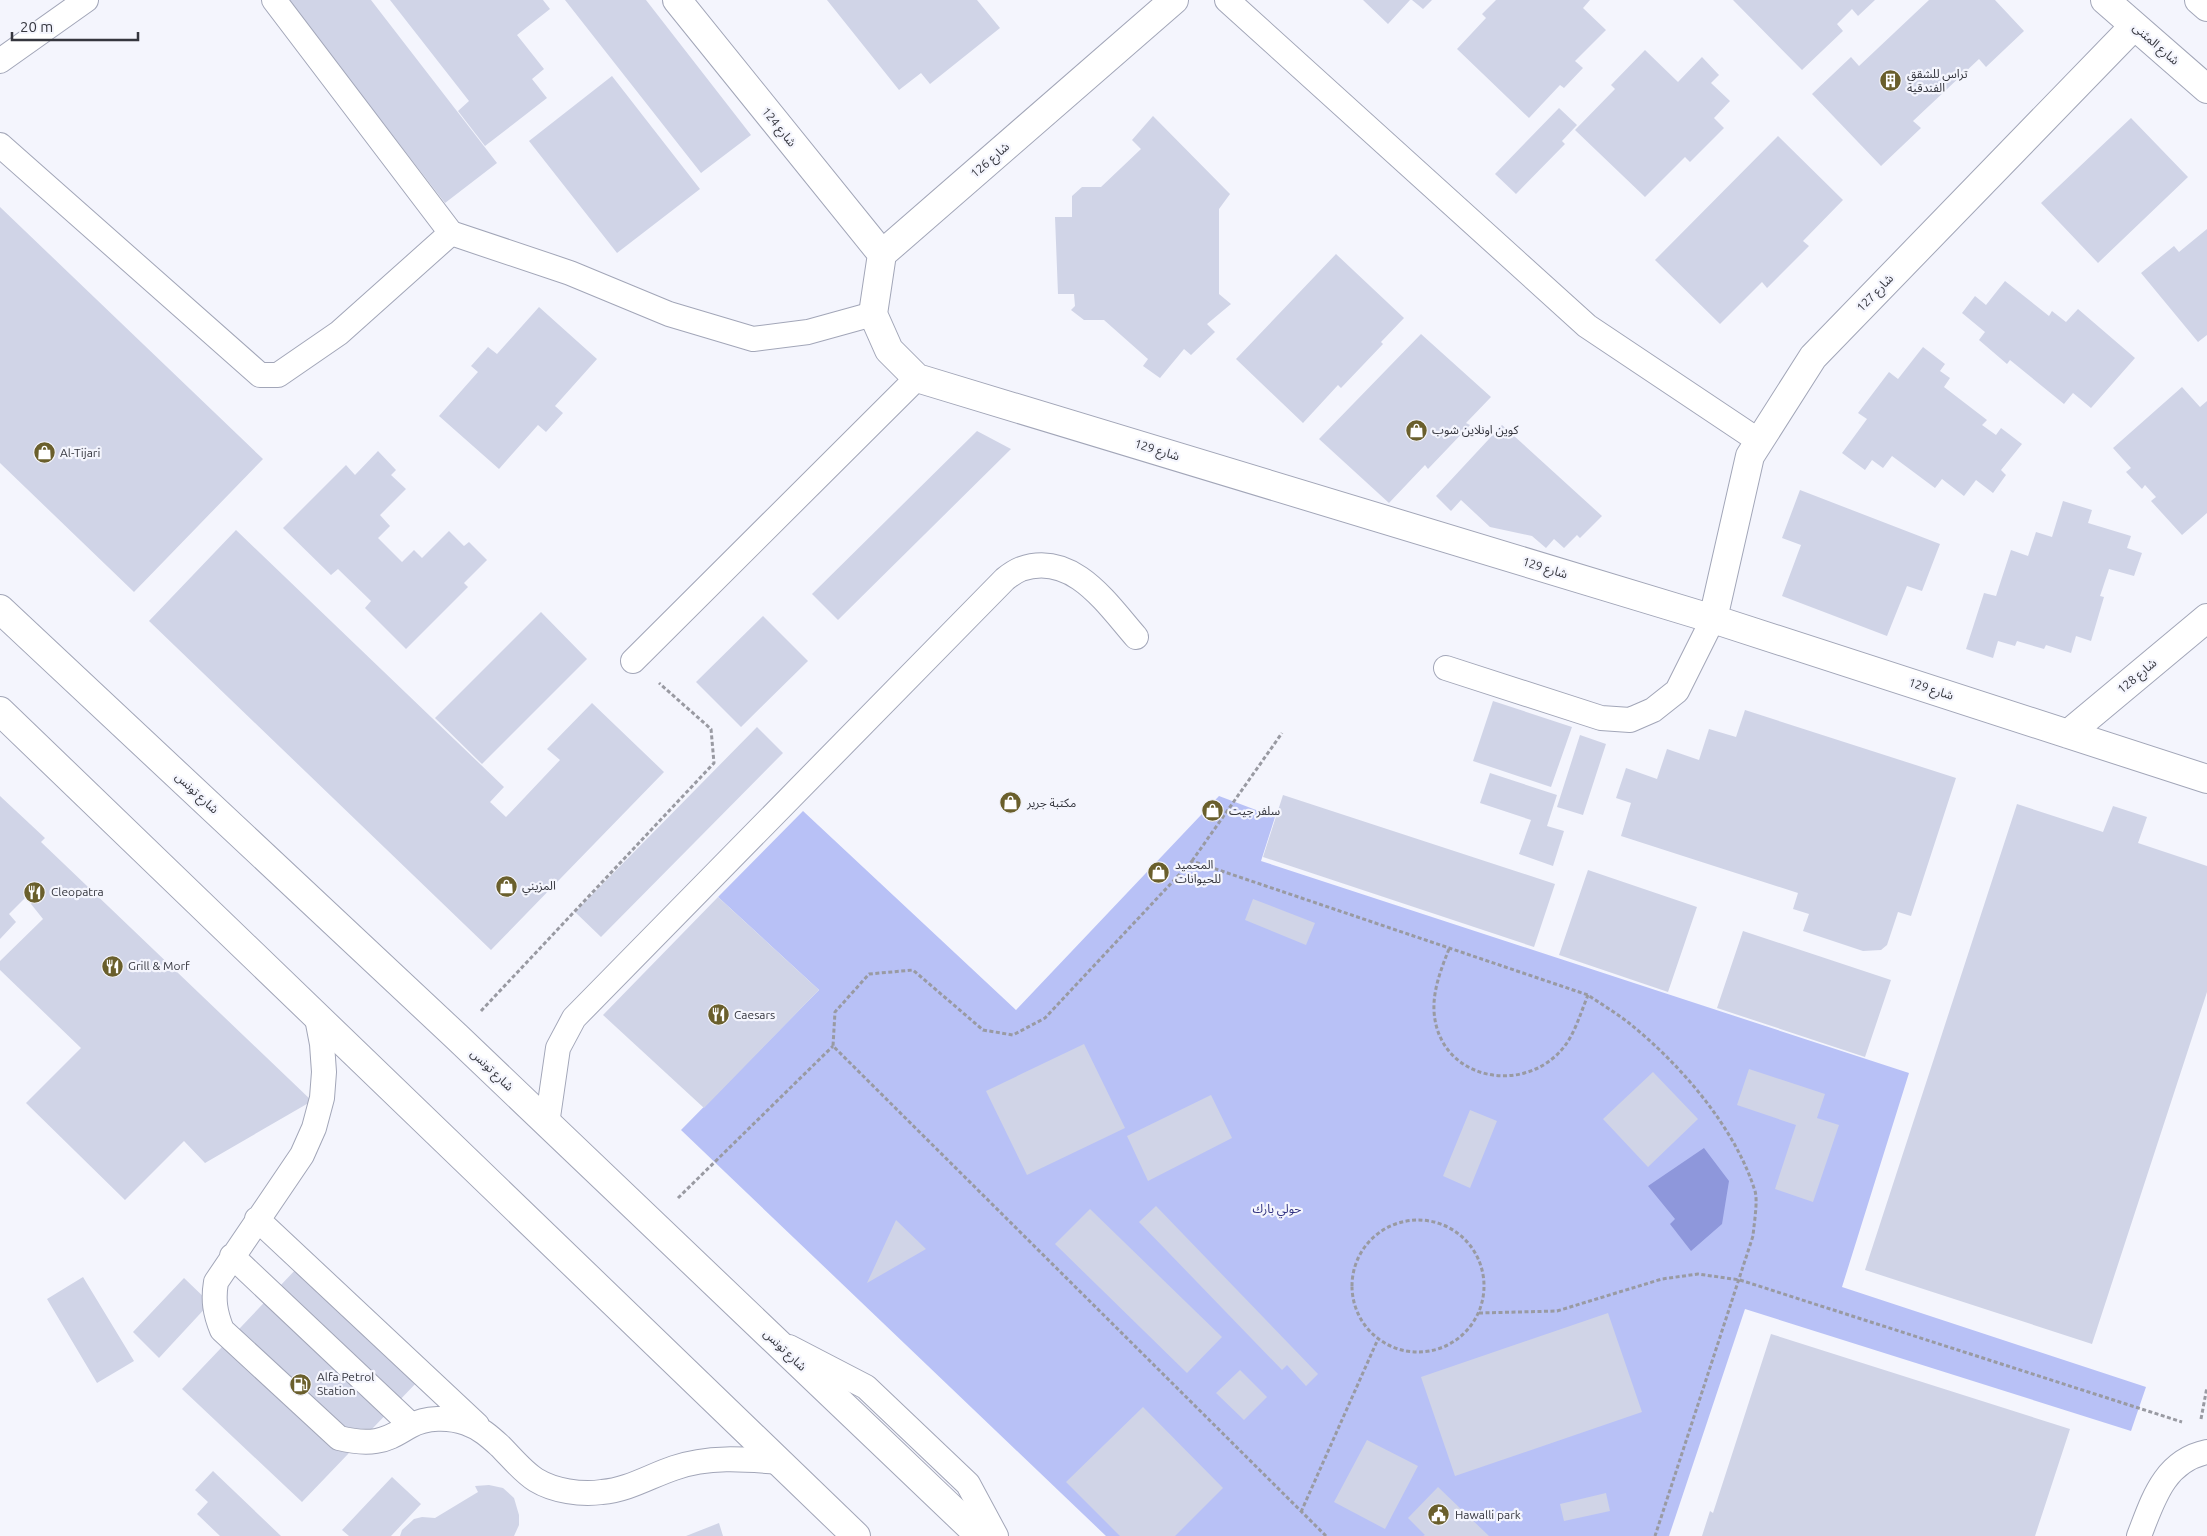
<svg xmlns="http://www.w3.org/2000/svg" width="2207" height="1536" font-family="Ubuntu,'Noto Sans Arabic',sans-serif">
<rect width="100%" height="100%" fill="#f4f5fd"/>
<path fill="#b8c1f6" d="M 1219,796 L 1275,817 L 1261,861 L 1909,1073 L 1842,1287 L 2146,1387 L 2131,1431 L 1745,1309 L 1669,1536 L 1106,1536 L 681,1130 L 819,990 L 718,897 L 803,811 L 1016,1010 Z"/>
<path fill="#8e97db" d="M 1704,1148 L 1729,1181 L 1722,1224 L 1691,1251 L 1670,1224 L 1675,1219 L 1648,1186 Z"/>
<path fill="#d0d4e7" d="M 288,0 L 371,0 L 497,163 L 445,203 Z
M 390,0 L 543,0 L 550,9 L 517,35 L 544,69 L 532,79 L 547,98 L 485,146 L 458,111 L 469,101 Z
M 565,0 L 646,0 L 751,135 L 701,173 Z
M 827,0 L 977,0 L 1000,28 L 930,84 L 921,73 L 899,90 Z
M 1363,0 L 1410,0 L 1388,24 Z
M 1412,0 L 1432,0 L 1423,9 Z
M 1496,0 L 1590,0 L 1583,8 L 1606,30 L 1575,61 L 1583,68 L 1564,88 L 1560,85 L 1529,118 L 1457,49 L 1486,18 L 1482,14 Z
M 1733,0 L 1875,0 L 1858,16 L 1852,9 L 1837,24 L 1843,31 L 1802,70 Z
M 1929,0 L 1995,0 L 2024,31 L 1986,67 L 1979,59 L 1913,121 L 1921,128 L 1881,166 L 1812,94 L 1851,57 L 1859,66 Z
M 1645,50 L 1678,82 L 1702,57 L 1719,75 L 1711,83 L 1730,101 L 1714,118 L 1724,128 L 1690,162 L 1685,157 L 1645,197 L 1575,130 L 1615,89 L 1611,85 Z
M 612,76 L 700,189 L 617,253 L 529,141 Z
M 1559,108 L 1577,125 L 1562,141 L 1565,144 L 1516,194 L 1495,174 Z
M 1153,116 L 1230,194 L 1219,209 L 1219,294 L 1231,304 L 1207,324 L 1215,332 L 1191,355 L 1184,349 L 1160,378 L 1143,366 L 1148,359 L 1104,320 L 1084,320 L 1071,310 L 1075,306 L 1074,294 L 1058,294 L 1055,217 L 1072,217 L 1072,196 L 1082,187 L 1101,187 L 1141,149 L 1132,140 Z
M 2131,118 L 2188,177 L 2098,263 L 2041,203 Z
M 1778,136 L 1843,200 L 1803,241 L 1809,246 L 1767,288 L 1762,282 L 1720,324 L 1655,260 Z
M 0,207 L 263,459 L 134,592 L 0,463 Z
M 2207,229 L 2207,335 L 2198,342 L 2141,273 L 2174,246 L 2179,252 Z
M 1336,254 L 1404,318 L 1381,342 L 1383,344 L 1341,388 L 1338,385 L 1303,423 L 1236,359 Z
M 2005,281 L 2049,316 L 2052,311 L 2066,322 L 2078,309 L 2135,358 L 2091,408 L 2073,393 L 2064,404 L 2010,360 L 2007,364 L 1979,340 L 1985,332 L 1962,313 L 1975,296 L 1986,305 Z
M 539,307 L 597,359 L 555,406 L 563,413 L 546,432 L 538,425 L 499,469 L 439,416 L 478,372 L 471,366 L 488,347 L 497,354 Z
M 1421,334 L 1491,397 L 1466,423 L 1470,425 L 1428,469 L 1425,465 L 1389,503 L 1319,439 Z
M 1923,347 L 1945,364 L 1940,371 L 1950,378 L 1944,387 L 1987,420 L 1982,425 L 1996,435 L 2001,428 L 2022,444 L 2001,470 L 2006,475 L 1993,493 L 1976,480 L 1964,496 L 1942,479 L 1935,488 L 1892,456 L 1883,468 L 1872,460 L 1865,470 L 1842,453 L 1867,419 L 1858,413 L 1889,372 L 1898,379 Z
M 2182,387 L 2200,407 L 2207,401 L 2207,513 L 2182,535 L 2151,501 L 2156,497 L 2145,485 L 2142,489 L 2126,472 L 2131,468 L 2113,448 Z
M 1502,425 L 1602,516 L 1580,538 L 1577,535 L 1564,548 L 1554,539 L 1546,548 L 1532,536 L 1490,527 L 1461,500 L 1451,511 L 1436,496 Z
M 977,431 L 1011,449 L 838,620 L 812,594 Z
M 378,451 L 396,470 L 391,475 L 406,489 L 380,515 L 390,526 L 378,538 L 402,562 L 414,550 L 422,558 L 449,531 L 464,546 L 469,542 L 487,560 L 464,583 L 468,587 L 406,649 L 365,608 L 371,601 L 338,569 L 331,575 L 283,528 L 346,465 L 355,475 Z
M 1800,490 L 1940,544 L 1922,591 L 1907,586 L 1887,636 L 1782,596 L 1801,545 L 1782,538 Z
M 2063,501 L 2092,510 L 2088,523 L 2131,536 L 2127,548 L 2142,553 L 2134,576 L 2109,569 L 2100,596 L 2104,597 L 2091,641 L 2076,636 L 2071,653 L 2046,645 L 2044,649 L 2017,641 L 2015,646 L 1998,641 L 1993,658 L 1966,649 L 1984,593 L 1996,596 L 2011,550 L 2028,556 L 2036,532 L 2052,537 Z
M 236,530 L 504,787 L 490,802 L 506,817 L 560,760 L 547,749 L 592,703 L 664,772 L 491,950 L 149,621 Z
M 541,612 L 587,659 L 482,764 L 435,718 Z
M 763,616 L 808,661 L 741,727 L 696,682 Z
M 1493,701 L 1572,727 L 1551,787 L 1473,761 Z
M 1745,710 L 1956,778 L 1911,916 L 1898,912 L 1887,945 L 1881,950 L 1863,951 L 1803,931 L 1809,914 L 1793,909 L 1798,893 L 1621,836 L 1631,803 L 1616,798 L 1626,768 L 1657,779 L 1667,749 L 1699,760 L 1709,729 L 1736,737 Z
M 757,727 L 783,753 L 601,937 L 575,912 Z
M 1580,735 L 1606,744 L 1583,815 L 1557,807 Z
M 1490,773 L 1557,795 L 1547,826 L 1564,831 L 1553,866 L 1519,854 L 1531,820 L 1480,803 Z
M 1283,795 L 1555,884 L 1534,947 L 1263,857 Z
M 0,796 L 45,838 L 41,842 L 312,1101 L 205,1163 L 184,1141 L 125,1200 L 26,1103 L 81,1048 L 0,970 L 0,961 L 43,919 L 31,904 L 28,895 L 9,914 L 16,922 L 0,939 Z
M 2017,804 L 2103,832 L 2113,806 L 2147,817 L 2138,843 L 2207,866 L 2207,992 L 2092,1344 L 1865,1270 Z
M 1588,870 L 1697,907 L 1668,992 L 1559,955 Z
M 718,897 L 819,990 L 704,1108 L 603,1015 Z
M 1253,899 L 1315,923 L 1306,945 L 1245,920 Z
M 1743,931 L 1891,980 L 1865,1057 L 1717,1008 Z
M 1084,1044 L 1125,1128 L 1027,1175 L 986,1091 Z
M 1749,1069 L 1825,1094 L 1817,1118 L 1839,1125 L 1813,1202 L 1775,1189 L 1796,1125 L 1737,1105 Z
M 1653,1072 L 1698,1119 L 1648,1167 L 1603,1119 Z
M 1211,1095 L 1232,1138 L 1148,1181 L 1127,1136 Z
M 1470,1110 L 1497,1121 L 1470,1188 L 1443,1176 Z
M 1156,1206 L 1318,1374 L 1306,1386 L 1287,1365 L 1282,1370 L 1139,1222 Z
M 1090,1209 L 1222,1337 L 1187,1373 L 1055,1244 Z
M 896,1220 L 926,1249 L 867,1283 Z
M 299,1266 L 419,1380 L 302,1502 L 182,1389 Z
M 83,1277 L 134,1361 L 97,1383 L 47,1299 Z
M 184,1278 L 210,1303 L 159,1358 L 133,1332 Z
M 1608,1313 L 1642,1412 L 1455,1476 L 1421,1377 Z
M 1771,1334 L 2070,1429 L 2035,1536 L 1702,1536 L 1710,1511 L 1713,1513 Z
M 1240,1370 L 1267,1397 L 1244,1420 L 1216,1393 Z
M 1143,1407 L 1223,1488 L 1175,1536 L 1120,1536 L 1066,1482 Z
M 1367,1440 L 1418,1466 L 1385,1529 L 1334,1502 Z
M 213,1471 L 281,1536 L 220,1536 L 197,1514 L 208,1502 L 195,1490 Z
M 392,1477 L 421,1504 L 391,1536 L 349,1536 L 342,1530 Z
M 489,1485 L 503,1488 L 514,1498 L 519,1515 L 519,1525 L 514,1536 L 400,1536 L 402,1530 L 414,1519 L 422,1517 L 435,1518 L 478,1492 L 475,1486 Z
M 1438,1487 L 1489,1536 L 1423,1536 L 1425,1535 L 1408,1518 Z
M 1606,1493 L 1610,1511 L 1564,1521 L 1560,1504 Z
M 719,1523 L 723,1536 L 686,1536 Z"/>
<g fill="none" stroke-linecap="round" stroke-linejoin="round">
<defs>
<path id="lane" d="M 274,0 L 451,233 L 570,273 L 669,314 L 753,339 L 808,332 L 873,314
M 1227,0 L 1587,326 L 1759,441
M 0,61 L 86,0
M 0,145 L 260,375 L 278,375 L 339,333 L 451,233
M 633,661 L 917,378
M 1446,668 L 1601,718 L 1630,720 L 1653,710 L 1677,691 L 1713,619
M 317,1018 L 322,1044 L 324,1072 L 322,1098 L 314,1128 L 302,1155 L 216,1282 C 213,1300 215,1313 222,1330 L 339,1438 C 351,1441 363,1443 376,1441 C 390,1439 399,1432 410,1426 C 426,1417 449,1417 466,1423 C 480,1428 489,1436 500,1446 C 511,1457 523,1472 536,1480 C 554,1491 581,1495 602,1492 C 628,1490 650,1476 674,1468 C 708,1456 744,1459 779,1462
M 547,1124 L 558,1048 L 574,1018 L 1005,579 C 1010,575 1016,571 1021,569 C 1073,551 1107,604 1136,637
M 257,1219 L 477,1425
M 232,1256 L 411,1425
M 789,1347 L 866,1387 L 968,1484 L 996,1536
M 2139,1536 C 2153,1500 2164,1461 2207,1452"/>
<path id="street" d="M 677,0 L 882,254
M 1174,0 L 882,254 L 873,314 L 889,350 L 917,378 L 1713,619 L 2207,779
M 1713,619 L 1750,456 L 1813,357 L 2134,26
M 2068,734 L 2207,618"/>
<path id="secondary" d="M 2105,0 L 2207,89
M 2199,0 L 2207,7
M 0,609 L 457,1037 L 980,1536
M 0,711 L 856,1536"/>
</defs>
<use href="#lane" stroke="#a2a6b8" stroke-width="26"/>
<use href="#street" stroke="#a2a6b8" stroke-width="30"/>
<use href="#secondary" stroke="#a2a6b8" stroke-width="30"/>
<path stroke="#999aa2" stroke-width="3" stroke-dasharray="4 2.5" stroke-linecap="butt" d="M 1192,861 L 1282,733
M 1449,949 C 1441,969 1433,990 1434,1011 C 1438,1080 1524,1097 1564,1047 C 1575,1033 1581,1012 1588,995
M 481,1011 L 714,763 L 711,729 L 659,683
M 678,1198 L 833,1046
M1352 1286a66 66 0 1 1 132 0a66 66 0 1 1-132 0Z
M 1479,1313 L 1557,1311 L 1662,1279 L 1698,1274 L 1740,1280 L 2182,1422
M 2201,1419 L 2207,1387
M 1301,1512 L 1378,1339
M 1326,1536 L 833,1046 L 835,1012 L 869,974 L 913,970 L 983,1030 L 1013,1035 L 1045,1018 L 1192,861 L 1588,995 C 1601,1004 1616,1013 1629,1023 C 1680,1064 1735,1127 1755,1191 C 1758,1201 1754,1224 1753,1236 L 1655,1536"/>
<use href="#lane" stroke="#fff" stroke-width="24"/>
<use href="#street" stroke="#fff" stroke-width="28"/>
<use href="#secondary" stroke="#fff" stroke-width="28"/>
</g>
<defs>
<symbol id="building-disc" viewBox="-11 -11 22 22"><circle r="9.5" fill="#6a5f2c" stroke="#f4f5fd"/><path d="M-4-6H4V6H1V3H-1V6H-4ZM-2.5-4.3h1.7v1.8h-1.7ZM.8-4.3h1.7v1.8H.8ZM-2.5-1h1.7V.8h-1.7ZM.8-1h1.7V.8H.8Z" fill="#fff"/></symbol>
<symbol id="shop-disc" viewBox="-11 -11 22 22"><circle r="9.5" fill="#6a5f2c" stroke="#f4f5fd"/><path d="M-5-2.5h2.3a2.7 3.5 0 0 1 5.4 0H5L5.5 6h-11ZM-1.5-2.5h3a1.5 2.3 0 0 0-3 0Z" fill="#fff"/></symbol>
<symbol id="restaurant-disc" viewBox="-11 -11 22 22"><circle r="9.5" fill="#6a5f2c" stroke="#f4f5fd"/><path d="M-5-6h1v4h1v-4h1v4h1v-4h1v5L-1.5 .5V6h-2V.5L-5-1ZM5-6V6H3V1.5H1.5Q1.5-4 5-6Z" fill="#fff"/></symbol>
<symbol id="fuel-disc" viewBox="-11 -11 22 22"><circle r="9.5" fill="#6a5f2c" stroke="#f4f5fd"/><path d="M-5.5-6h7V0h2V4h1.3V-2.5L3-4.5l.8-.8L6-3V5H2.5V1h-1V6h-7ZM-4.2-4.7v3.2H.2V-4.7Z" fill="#fff"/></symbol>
<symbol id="civic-disc" viewBox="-11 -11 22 22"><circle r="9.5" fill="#6a5f2c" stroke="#f4f5fd"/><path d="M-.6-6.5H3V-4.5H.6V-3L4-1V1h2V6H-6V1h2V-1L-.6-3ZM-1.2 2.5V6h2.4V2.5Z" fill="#fff"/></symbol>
</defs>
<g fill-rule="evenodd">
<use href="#building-disc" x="1878" y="68" width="25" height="25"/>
<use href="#shop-disc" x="1404" y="418" width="25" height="25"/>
<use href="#shop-disc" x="32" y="440" width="25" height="25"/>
<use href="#shop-disc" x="998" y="790" width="25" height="25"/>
<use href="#shop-disc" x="1200" y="798" width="25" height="25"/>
<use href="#shop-disc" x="1146" y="860" width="25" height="25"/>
<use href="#shop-disc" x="494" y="874" width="25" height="25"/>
<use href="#restaurant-disc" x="22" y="880" width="25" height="25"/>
<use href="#restaurant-disc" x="100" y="954" width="25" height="25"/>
<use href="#restaurant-disc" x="706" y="1002" width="25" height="25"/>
<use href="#fuel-disc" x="288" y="1372" width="25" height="25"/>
<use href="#civic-disc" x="1426" y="1502" width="25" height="25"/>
</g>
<g text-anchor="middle" stroke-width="4.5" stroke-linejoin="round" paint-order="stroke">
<g font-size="12" fill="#35363e" stroke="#f4f5fd">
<text transform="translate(2156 44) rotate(41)" y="4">شارع المثنى</text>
<text transform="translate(779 127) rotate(51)" y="4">شارع 124</text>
<text transform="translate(990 160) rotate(-41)" y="4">شارع 126</text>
<text transform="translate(1875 293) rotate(-46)" y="4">شارع 127</text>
<text transform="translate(1157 450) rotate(17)" y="4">شارع 129</text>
<text transform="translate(1545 568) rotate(17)" y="4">شارع 129</text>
<text transform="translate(2137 676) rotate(-40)" y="4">شارع 128</text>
<text transform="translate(1931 689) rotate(18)" y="4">شارع 129</text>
<text transform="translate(197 793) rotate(43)" y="4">شارع تونس</text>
<text transform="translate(492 1070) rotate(44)" y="4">شارع تونس</text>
<text transform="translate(785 1350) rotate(44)" y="4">شارع تونس</text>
</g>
<g font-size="12" fill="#35363e" stroke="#f4f5fd" text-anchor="start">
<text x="1907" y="78">تراس للشقق<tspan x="1907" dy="14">الفندقية</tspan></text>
<text x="1432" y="434">كوين اونلاين شوب</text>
<text x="60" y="457">Al-Tijari</text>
<text x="1027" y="807">مكتبة جرير</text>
<text x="1229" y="815">سلفر جيت</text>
<text x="1175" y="869">المحميد<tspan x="1175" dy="14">للحيوانات</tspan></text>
<text x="522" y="890">المزيني</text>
<text x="51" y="896">Cleopatra</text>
<text x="128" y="970">Grill &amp; Morf</text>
<text x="734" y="1019">Caesars</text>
<text x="317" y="1381">Alfa Petrol<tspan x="317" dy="14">Station</tspan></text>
<text x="1455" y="1519">Hawalli park</text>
</g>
<g font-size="12" fill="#2f307f" stroke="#f4f5fd">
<text x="1277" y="1213">حولي بارك</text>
</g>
</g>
<path d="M12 32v8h126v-8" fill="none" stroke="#35363e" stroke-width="2.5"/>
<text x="20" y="32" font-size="15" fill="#35363e" stroke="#f4f5fd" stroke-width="4" paint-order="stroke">20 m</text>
</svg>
